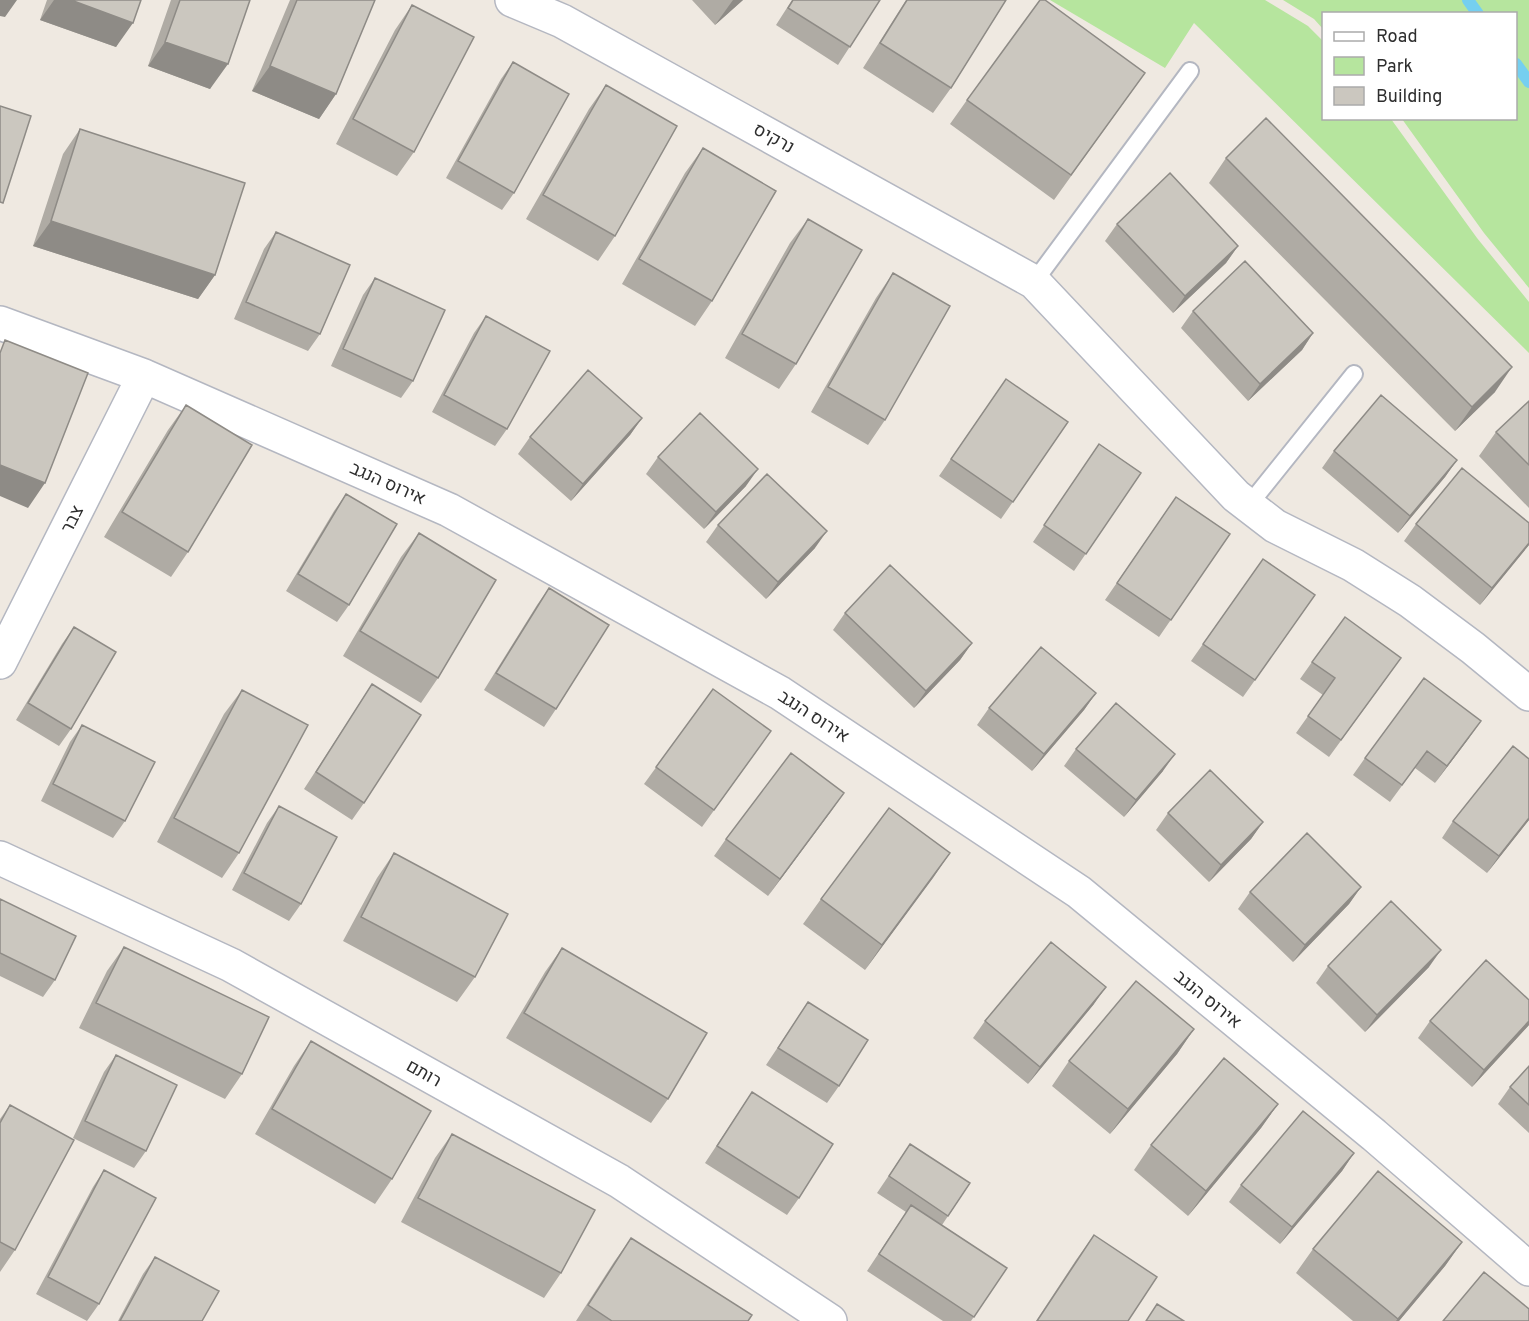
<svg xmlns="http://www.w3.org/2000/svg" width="1529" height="1321" font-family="Overpass,Heebo,sans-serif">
<rect width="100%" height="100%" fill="#efe9e1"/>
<path fill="#b6e59e" d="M 1050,0 L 1265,0 L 1308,26 L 1323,41 L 1324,118 L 1391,119 L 1477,238 L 1529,302 L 1529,353 L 1194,23 L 1165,68 Z
M 1283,0 L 1529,0 L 1529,288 L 1484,233 L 1402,119 L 1516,118 L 1516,14 L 1324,14 L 1323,29 L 1314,19 Z"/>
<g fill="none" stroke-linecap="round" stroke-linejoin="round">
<path stroke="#75cff0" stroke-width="12" d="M 1468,0 L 1478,14
M 1516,64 L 1529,82"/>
<defs>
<path id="service" d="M 1034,282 L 1190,71
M 1248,506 L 1354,374"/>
<path id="minor" d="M 512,0 L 562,21 L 1034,282 L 1236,496 L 1275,526 L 1353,565 L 1410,601 L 1473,648 L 1529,694
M 0,323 L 144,376 L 449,510 L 780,693 L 1079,892 L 1374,1135 L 1529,1269
M 0,662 L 144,376"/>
<path id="tertiary" d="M 0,858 L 231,965 L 619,1181 L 830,1321"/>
</defs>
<use href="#service" stroke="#b4b7c1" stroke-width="20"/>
<use href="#minor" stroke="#b4b7c1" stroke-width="36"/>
<use href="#tertiary" stroke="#b4b7c1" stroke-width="36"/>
<use href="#service" stroke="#fff" stroke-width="16"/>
<use href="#minor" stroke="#fff" stroke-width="33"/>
<use href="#tertiary" stroke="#fff" stroke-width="33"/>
</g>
<path fill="#afaba4" d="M 47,0 L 141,0 L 116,47 L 40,20 Z
M 171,0 L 250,0 L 210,89 L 148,66 Z
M 290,0 L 375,0 L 336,94 L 319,119 L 252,91 Z
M 692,0 L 743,0 L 715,25 Z
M 792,0 L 880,0 L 838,65 L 776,25 Z
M 906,0 L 1006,0 L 951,88 L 933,113 L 863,68 Z
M 412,5 L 414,152 L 397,176 L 336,144 L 395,30 Z
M 513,62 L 514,193 L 502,210 L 446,178 L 501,79 Z
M 1145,73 L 1054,200 L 950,124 L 967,100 Z
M 606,85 L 615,236 L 598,261 L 526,219 L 589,109 Z
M 80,129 L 215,275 L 198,299 L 33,246 L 63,154 Z
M 703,148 L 712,301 L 695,326 L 622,284 L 685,173 Z
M 1226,158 L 1495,392 L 1455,431 L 1209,183 Z
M 808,219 L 796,364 L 779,389 L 725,358 L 790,243 Z
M 1117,224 L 1238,246 L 1226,263 L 1173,313 L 1105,241 Z
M 276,232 L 320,334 L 308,351 L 234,319 L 264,249 Z
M 893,273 L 885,420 L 868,445 L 811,412 L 876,298 Z
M 375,278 L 413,381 L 401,398 L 331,366 L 363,295 Z
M 1193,311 L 1313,333 L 1302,350 L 1248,401 L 1181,328 Z
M 486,316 L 507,429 L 495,446 L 432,412 L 474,333 Z
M 1006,379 L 1068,422 L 1001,519 L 939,476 Z
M 1529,401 L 1529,508 L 1479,456 L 1496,432 Z
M 186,405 L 188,552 L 171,577 L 104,537 L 168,430 Z
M 642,418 L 630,435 L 571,501 L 518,454 L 530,437 Z
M 1099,444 L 1141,473 L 1074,571 L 1033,542 Z
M 1334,451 L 1457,460 L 1445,477 L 1398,533 L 1322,468 Z
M 658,457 L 746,486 L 704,529 L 646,474 Z
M 346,494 L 349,605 L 337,622 L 286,591 L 334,511 Z
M 1176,497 L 1230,534 L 1159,637 L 1105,600 Z
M 1416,524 L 1529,545 L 1480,605 L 1404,541 Z
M 718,525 L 815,548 L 766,599 L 706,542 Z
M 419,533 L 438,678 L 421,703 L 343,656 L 401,557 Z
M 1263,559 L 1315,595 L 1243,697 L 1191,661 Z
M 549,588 L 556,709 L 544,727 L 484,690 L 537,605 Z
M 845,613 L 972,643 L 960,660 L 914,708 L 833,630 Z
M 74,627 L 71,729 L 59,746 L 16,720 L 62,644 Z
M 1312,662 L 1389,675 L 1329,757 L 1296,733 L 1323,695 L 1300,679 Z
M 372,684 L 364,803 L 352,820 L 304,789 Z
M 713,689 L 759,748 L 702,827 L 644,784 Z
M 242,690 L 239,853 L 222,878 L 157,842 L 224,714 Z
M 1096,693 L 1084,710 L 1032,771 L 977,725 L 989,708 Z
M 82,725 L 125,821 L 113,838 L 41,801 L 70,742 Z
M 1469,738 L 1435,783 L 1415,768 L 1390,802 L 1353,775 L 1365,758 Z
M 1076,749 L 1163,771 L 1124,817 L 1064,766 Z
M 1529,759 L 1529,820 L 1487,873 L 1442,838 L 1453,821 Z
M 279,806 L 301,904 L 289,921 L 232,890 L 267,823 Z
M 832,810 L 768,896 L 714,856 L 726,839 Z
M 1168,813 L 1263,822 L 1251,839 L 1209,882 L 1156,830 Z
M 394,853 L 475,977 L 457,1002 L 343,941 L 377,878 Z
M 950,853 L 865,970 L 803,924 L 821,899 Z
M 1361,887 L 1349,904 L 1293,962 L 1238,909 L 1250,892 Z
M 0,899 L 55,980 L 43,997 L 0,976 Z
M 124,947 L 242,1074 L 225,1099 L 79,1028 L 107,971 Z
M 562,948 L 668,1099 L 651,1123 L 506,1038 L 545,972 Z
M 1328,966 L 1429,967 L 1365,1032 L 1316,983 Z
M 808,1002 L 839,1086 L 827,1103 L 766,1065 Z
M 1094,1004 L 1028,1084 L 973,1038 L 985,1021 Z
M 1430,1021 L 1529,1025 L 1472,1087 L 1418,1038 Z
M 1194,1029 L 1177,1054 L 1110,1134 L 1052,1086 L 1069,1061 Z
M 311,1041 L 392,1179 L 375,1204 L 255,1134 L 294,1066 Z
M 116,1055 L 146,1151 L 134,1168 L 73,1138 L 104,1072 Z
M 1529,1066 L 1529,1133 L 1498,1104 L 1510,1087 Z
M 752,1092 L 799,1198 L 787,1215 L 705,1163 Z
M 1278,1104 L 1261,1128 L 1188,1216 L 1134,1170 L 1151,1145 Z
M 10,1105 L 15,1250 L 0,1272 L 0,1119 Z
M 452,1134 L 561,1273 L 544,1298 L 401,1222 L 435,1158 Z
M 910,1144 L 970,1183 L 942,1225 L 1007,1268 L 971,1321 L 943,1321 L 867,1271 L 906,1212 L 877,1193 Z
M 1354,1153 L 1342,1171 L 1280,1244 L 1229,1202 L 1241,1185 Z
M 104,1170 L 99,1304 L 87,1321 L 36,1294 L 93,1187 Z
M 1094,1235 L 1128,1321 L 1036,1321 L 1076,1260 Z
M 631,1238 L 748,1321 L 576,1321 L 614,1262 Z
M 1462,1242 L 1445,1266 L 1399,1321 L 1353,1321 L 1296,1273 L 1313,1249 Z
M 155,1257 L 202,1321 L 118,1321 L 143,1274 Z"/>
<path fill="#8e8b86" d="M 0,0 L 17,0 L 5,17 L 0,16 Z
M 54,0 L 71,0 L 133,23 L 116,47 L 40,20 Z
M 733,0 L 743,0 L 715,25 Z
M 165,42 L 228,64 L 210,89 L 148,66 Z
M 270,66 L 336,94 L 319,119 L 252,91 Z
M 51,221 L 215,275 L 198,299 L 33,246 Z
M 1238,246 L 1226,263 L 1173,313 L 1185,296 Z
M 1313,333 L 1302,350 L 1248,401 L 1260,384 Z
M 1512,367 L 1495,392 L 1455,431 L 1472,407 Z
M 642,418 L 630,435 L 571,501 L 583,484 Z
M 1457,460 L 1445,477 L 1398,533 L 1410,516 Z
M 0,465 L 45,483 L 28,508 L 0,496 Z
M 758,469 L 746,486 L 704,529 L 716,512 Z
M 827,531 L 815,548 L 766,599 L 778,582 Z
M 1529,543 L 1529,545 L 1480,605 L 1492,588 Z
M 972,643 L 960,660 L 914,708 L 926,691 Z
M 1096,693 L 1084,710 L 1032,771 L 1044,754 Z
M 1481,721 L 1469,738 L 1435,783 L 1447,766 Z
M 1175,754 L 1163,771 L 1124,817 L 1136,800 Z
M 844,793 L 832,810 L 768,896 L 780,879 Z
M 1529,818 L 1529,820 L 1487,873 L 1499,856 Z
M 1263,822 L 1251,839 L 1209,882 L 1221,865 Z
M 950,853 L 933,878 L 865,970 L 882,945 Z
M 1361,887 L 1349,904 L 1293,962 L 1305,945 Z
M 1441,950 L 1429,967 L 1365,1032 L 1377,1015 Z
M 1106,987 L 1094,1004 L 1028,1084 L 1040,1067 Z
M 1529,1021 L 1529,1025 L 1472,1087 L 1484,1070 Z
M 1194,1029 L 1177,1054 L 1110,1134 L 1128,1109 Z
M 1278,1104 L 1261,1128 L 1188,1216 L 1206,1191 Z
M 1354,1153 L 1342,1171 L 1280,1244 L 1292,1227 Z
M 1462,1242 L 1445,1266 L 1399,1321 L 1396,1321 Z"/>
<path fill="#cbc7bf" stroke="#8e8b86" stroke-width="1.5" d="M 71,0 L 141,0 L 133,23 Z
M 180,0 L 250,0 L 228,64 L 165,42 Z
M 297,0 L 375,0 L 336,94 L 270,66 Z
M 793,0 L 880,0 L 850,47 L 788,8 Z
M 907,0 L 1006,0 L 951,88 L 880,43 Z
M 1040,0 L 1045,0 L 1145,73 L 1071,175 L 967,100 Z
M 412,5 L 474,37 L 414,152 L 353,119 Z
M 513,62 L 569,94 L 514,193 L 458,161 Z
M 606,85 L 677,126 L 615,236 L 543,195 Z
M 0,106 L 31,116 L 3,203 L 0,202 Z
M 1266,118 L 1512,367 L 1472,407 L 1226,158 Z
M 80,129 L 245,183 L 215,275 L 51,221 Z
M 703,148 L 776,191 L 712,301 L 639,259 Z
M 1170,173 L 1238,246 L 1185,296 L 1117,224 Z
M 808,219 L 862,250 L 796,364 L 742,334 Z
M 276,232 L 350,265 L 320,334 L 246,302 Z
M 1245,261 L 1313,333 L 1260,384 L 1193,311 Z
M 893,273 L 950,306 L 885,420 L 828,387 Z
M 375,278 L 445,310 L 413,381 L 343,349 Z
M 486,316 L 550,351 L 507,429 L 444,395 Z
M 5,340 L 88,373 L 45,483 L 0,465 L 0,353 Z
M 588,370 L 642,418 L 583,484 L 530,437 Z
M 1006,379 L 1068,422 L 1013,502 L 951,459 Z
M 1381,395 L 1457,460 L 1410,516 L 1334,451 Z
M 1529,401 L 1529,465 L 1496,432 Z
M 186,405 L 252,445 L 188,552 L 122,512 Z
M 700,413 L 758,469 L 716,512 L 658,457 Z
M 1099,444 L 1141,473 L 1086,554 L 1044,525 Z
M 1462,468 L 1529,523 L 1529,543 L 1492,588 L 1416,524 Z
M 767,474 L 827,531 L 778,582 L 718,525 Z
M 346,494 L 397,524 L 349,605 L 298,574 Z
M 1176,497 L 1230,534 L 1171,620 L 1117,583 Z
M 419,533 L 496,580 L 438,678 L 360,631 Z
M 1263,559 L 1315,595 L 1255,680 L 1203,644 Z
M 890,565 L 972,643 L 926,691 L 845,613 Z
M 549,588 L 609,625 L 556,709 L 496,673 Z
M 1345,617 L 1401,658 L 1341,740 L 1308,716 L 1335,678 L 1312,662 Z
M 74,627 L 116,652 L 71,729 L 28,703 Z
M 1041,647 L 1096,693 L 1044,754 L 989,708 Z
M 1424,678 L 1481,721 L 1447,766 L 1427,751 L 1402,785 L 1365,758 Z
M 372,684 L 421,715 L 364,803 L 316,772 Z
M 713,689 L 771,731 L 714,810 L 656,767 Z
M 242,690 L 308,725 L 239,853 L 174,818 Z
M 1116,703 L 1175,754 L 1136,800 L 1076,749 Z
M 82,725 L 155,762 L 125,821 L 53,784 Z
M 1513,746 L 1529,759 L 1529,818 L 1499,856 L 1453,821 Z
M 791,753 L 844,793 L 780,879 L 726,839 Z
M 1210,770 L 1263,822 L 1221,865 L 1168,813 Z
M 279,806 L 337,837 L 301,904 L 244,873 Z
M 889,808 L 950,853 L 882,945 L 821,899 Z
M 1307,833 L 1361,887 L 1305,945 L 1250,892 Z
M 394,853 L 508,914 L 475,977 L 361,917 Z
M 0,899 L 76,936 L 55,980 L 0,953 Z
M 1391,901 L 1441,950 L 1377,1015 L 1328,966 Z
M 1051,942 L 1106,987 L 1040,1067 L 985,1021 Z
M 124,947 L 269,1017 L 242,1074 L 96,1003 Z
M 562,948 L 707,1033 L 668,1099 L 524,1013 Z
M 1486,960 L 1529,1000 L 1529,1021 L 1484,1070 L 1430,1021 Z
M 1136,981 L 1194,1029 L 1128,1109 L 1069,1061 Z
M 808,1002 L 868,1040 L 839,1086 L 778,1048 Z
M 311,1041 L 431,1111 L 392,1179 L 272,1109 Z
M 116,1055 L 177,1085 L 146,1151 L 85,1121 Z
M 1224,1058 L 1278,1104 L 1206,1191 L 1151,1145 Z
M 1529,1066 L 1529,1105 L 1510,1087 Z
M 752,1092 L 833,1144 L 799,1198 L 717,1146 Z
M 10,1105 L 74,1140 L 15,1250 L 0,1242 L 0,1123 Z
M 1303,1111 L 1354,1153 L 1292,1227 L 1241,1185 Z
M 452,1134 L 595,1210 L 561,1273 L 418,1198 Z
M 910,1144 L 970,1183 L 948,1216 L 889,1176 Z
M 104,1170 L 156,1198 L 99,1304 L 48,1277 Z
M 1378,1171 L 1462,1242 L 1398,1319 L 1313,1249 Z
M 911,1205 L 1007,1268 L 974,1317 L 879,1254 Z
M 1094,1235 L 1157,1277 L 1128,1321 L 1037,1321 Z
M 631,1238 L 752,1315 L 748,1321 L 612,1321 L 588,1305 Z
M 155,1257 L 219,1291 L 202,1321 L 120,1321 Z
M 1484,1272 L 1529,1309 L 1529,1321 L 1443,1321 Z
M 1157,1304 L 1184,1321 L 1146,1321 Z"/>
<g text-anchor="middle" stroke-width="5" stroke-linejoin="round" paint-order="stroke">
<g font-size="18" fill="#2e2e2e" stroke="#fff">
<text transform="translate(774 138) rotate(29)" y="6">נרקיס</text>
<text transform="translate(388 483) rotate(24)" y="6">אירוס הנגב</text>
<text transform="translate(72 519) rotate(-63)" y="6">צבר</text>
<text transform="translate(814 716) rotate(33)" y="6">אירוס הנגב</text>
<text transform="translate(1208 999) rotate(39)" y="6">אירוס הנגב</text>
<text transform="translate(424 1073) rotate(29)" y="6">רותם</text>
</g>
</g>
<rect x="1322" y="12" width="195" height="108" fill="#ffffff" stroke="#ababab" stroke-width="1.5"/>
<rect x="1334" y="32" width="30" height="9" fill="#ffffff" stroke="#ababab" stroke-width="1.5"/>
<text x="1376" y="42" font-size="18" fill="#2e2e2e">Road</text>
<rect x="1334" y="57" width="30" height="18" fill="#b6e59e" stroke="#ababab" stroke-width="1.5"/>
<text x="1376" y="72" font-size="18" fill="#2e2e2e">Park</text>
<rect x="1334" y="87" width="30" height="18" fill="#cbc7bf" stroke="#ababab" stroke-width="1.5"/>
<text x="1376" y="102" font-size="18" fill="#2e2e2e">Building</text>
</svg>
